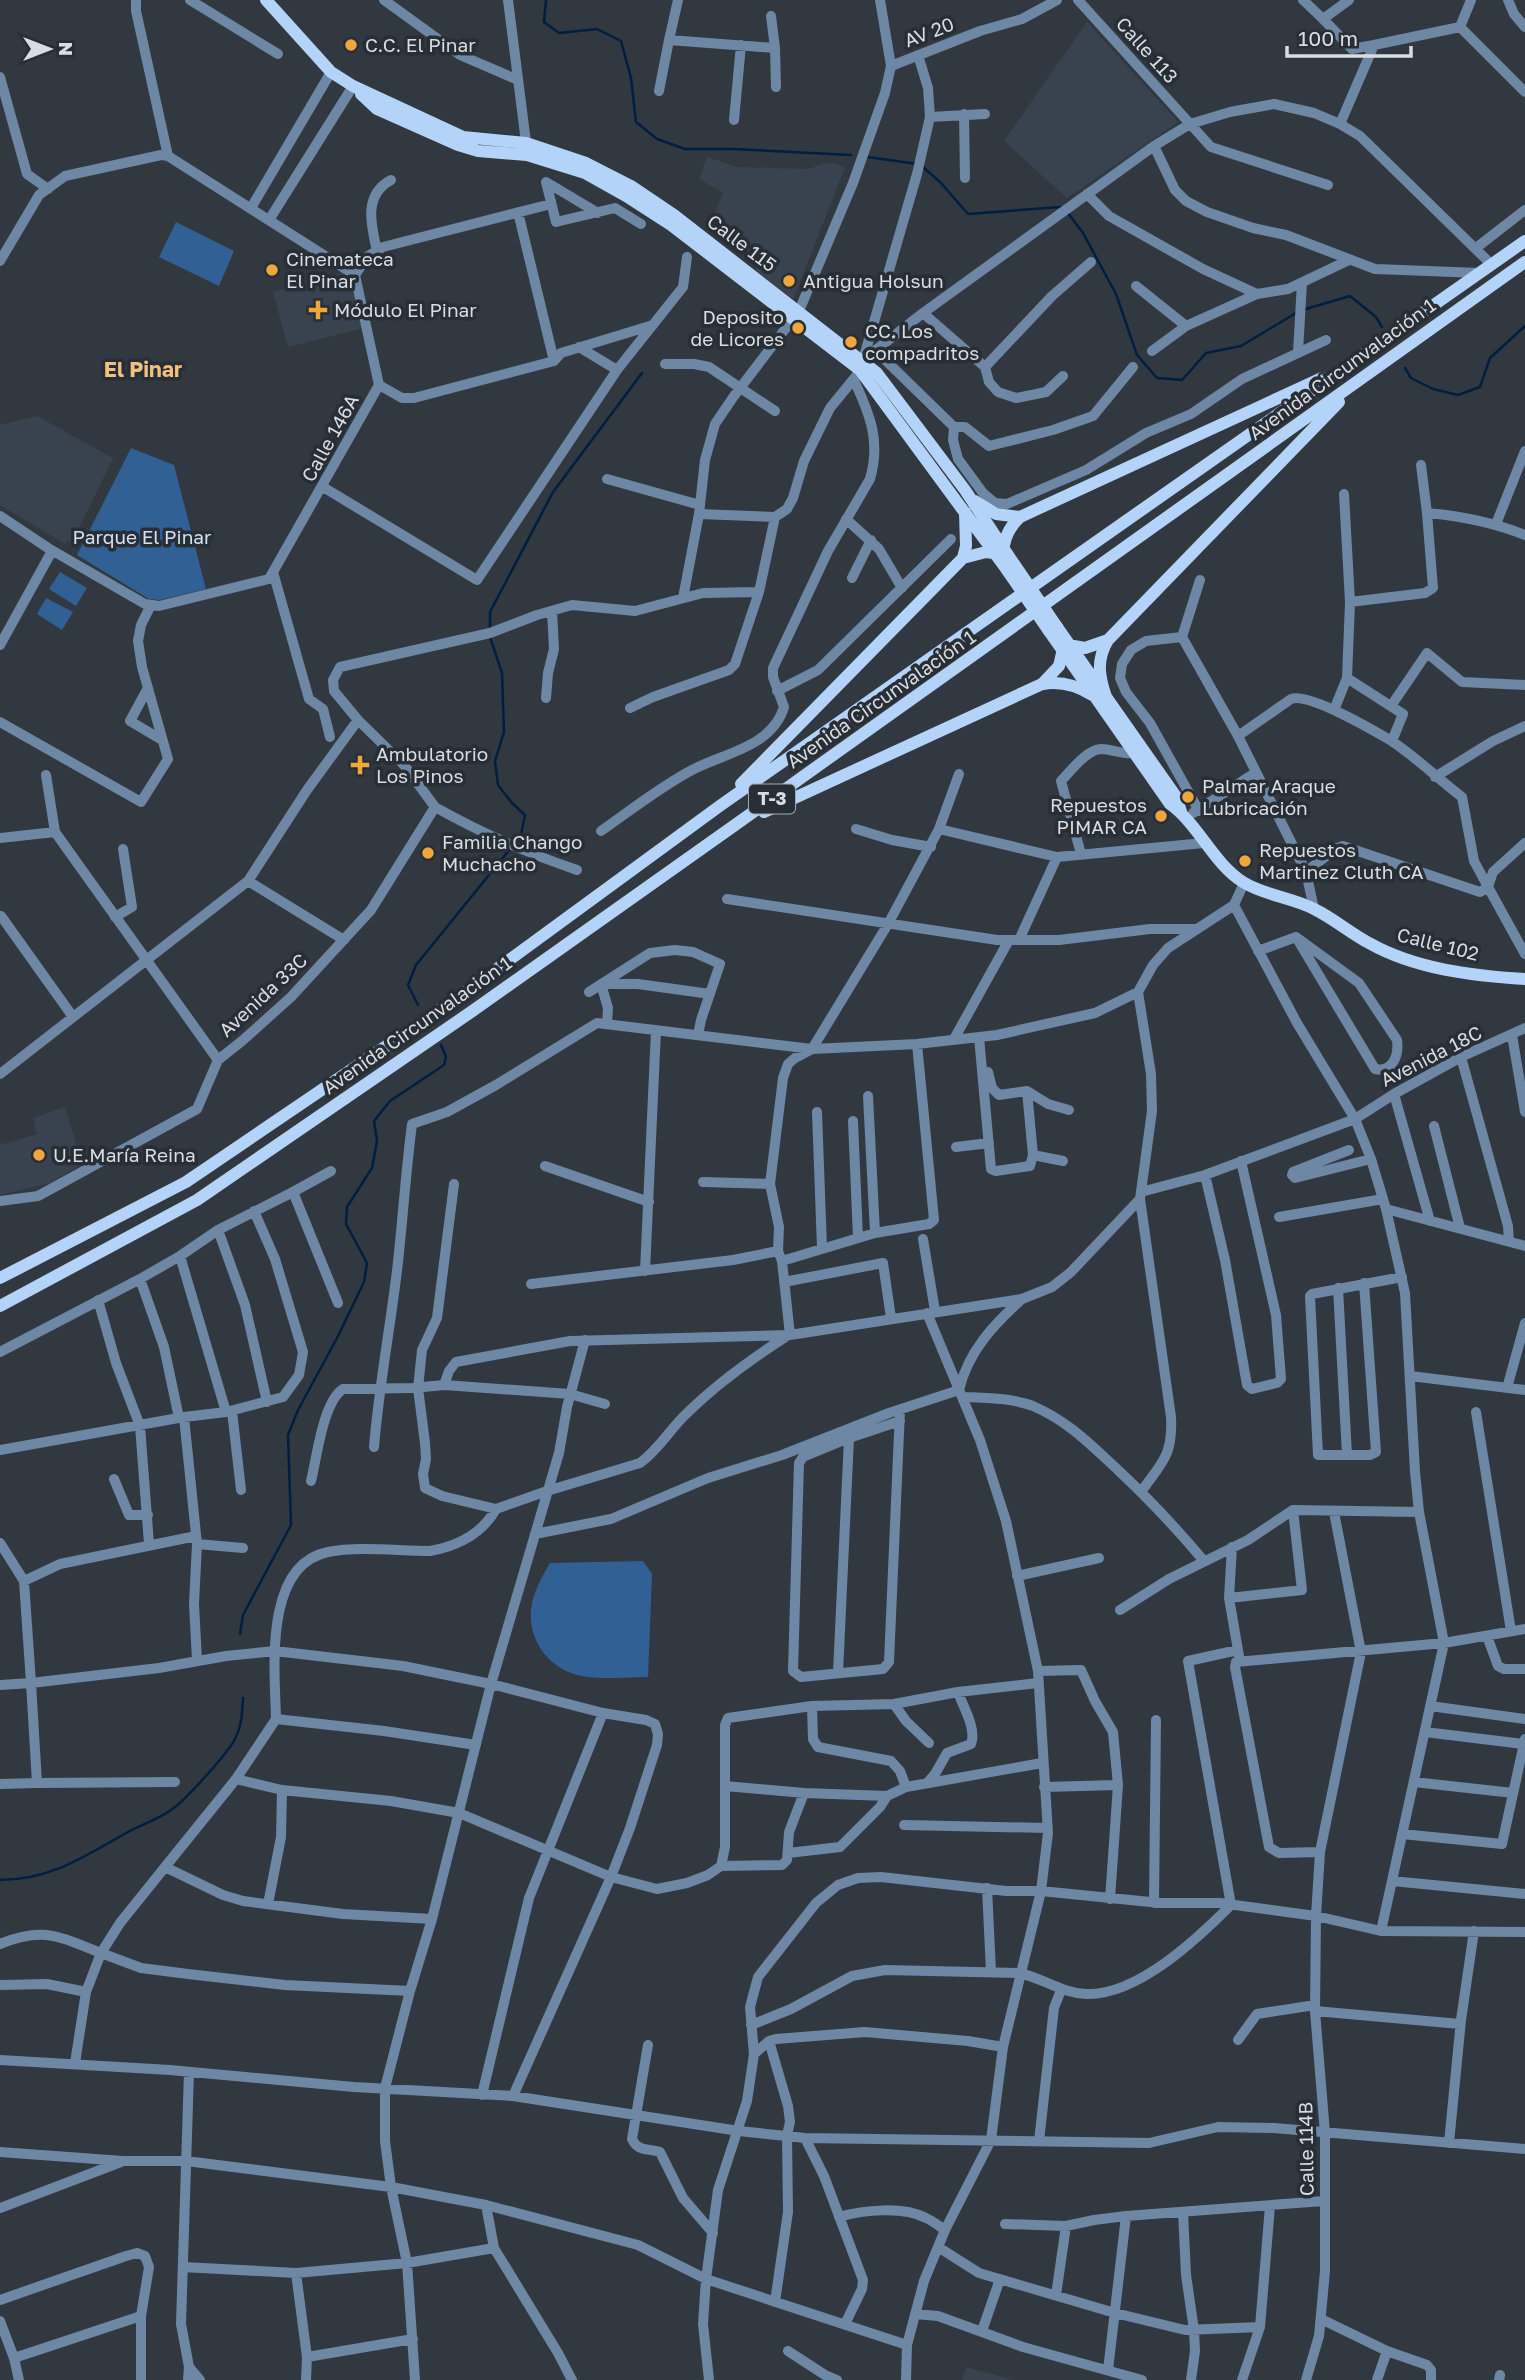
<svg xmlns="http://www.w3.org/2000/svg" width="1525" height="2380" font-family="'Golos Text',sans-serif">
<rect width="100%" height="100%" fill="#323840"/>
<path fill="#39434f" d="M 1087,22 L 1178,122 L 1067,198 L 1004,141 Z
M 707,157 L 737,167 L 810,169 L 821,164 L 832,163 L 845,167 L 793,300 L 756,271 L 758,263 L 710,224 L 723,193 L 699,179 Z
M 342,273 L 351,278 L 363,328 L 288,347 L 273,292 Z
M 37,416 L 113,458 L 72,543 L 67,541 L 65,544 L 0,505 L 0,425 Z
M 65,1107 L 82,1164 L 50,1183 L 0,1195 L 0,1145 L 37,1134 L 33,1118 Z
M 966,2367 L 1013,2380 L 962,2380 Z"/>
<path fill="#316095" d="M 176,222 L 234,251 L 219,286 L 159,257 Z
M 131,448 L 174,465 L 206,589 L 160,600 L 149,599 L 77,555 Z
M 60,572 L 87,588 L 76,606 L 49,589 Z
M 46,598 L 73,612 L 62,630 L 37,614 Z
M 643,1561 L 652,1574 L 648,1677 C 626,1677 603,1680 582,1676 C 548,1670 525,1637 532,1603 C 535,1589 543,1575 550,1563 Z"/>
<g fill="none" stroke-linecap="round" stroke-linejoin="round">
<path stroke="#001e40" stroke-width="2.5" d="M 546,0 L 544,22 L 559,33 L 597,29 L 621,41 L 631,78 L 636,122 L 657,139 L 685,149 L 733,149 L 851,155
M 868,157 L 917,164
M 923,167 L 941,183 L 968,214 L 1060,207
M 1068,213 L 1083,233 L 1116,294 L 1137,355 L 1157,378 L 1182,380 L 1206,353 L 1241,346 L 1296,313
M 1306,309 L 1350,296 L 1376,317 L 1382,327
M 1405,368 L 1411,378 L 1433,389 L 1458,395 L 1480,387 L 1490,358 L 1525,326
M 490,630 L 490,612 L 553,492 L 642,373
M 490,637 L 502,673 L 504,732 L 495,761 L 498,785 L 512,803 L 525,815 L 521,835 L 514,844
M 418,1005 L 408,985 L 416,965 L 510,849
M 240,1634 L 243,1615 L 291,1525 L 288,1435 L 298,1410 L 337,1338 L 364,1282 L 367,1263 L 346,1224 L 347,1207 L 372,1168 L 377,1141 L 374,1121 L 390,1101 L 444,1065 L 446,1057 L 441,1045
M 0,1880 C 51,1880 85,1856 128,1832 C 143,1824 162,1818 175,1807 C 188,1797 228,1753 235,1739 C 242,1726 242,1712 243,1698"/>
<path stroke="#6d87a5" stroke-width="10" d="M 136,0 L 136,11 L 168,156
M 190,0 L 278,54
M 384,0 L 460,55 L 518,80
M 508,0 L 527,150
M 678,0 L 669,40 L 775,48
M 1078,0 L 1211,147 L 1328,185
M 1303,0 L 1323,19
M 1349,0 L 1323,19 L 1352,49 L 1374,45
M 1508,0 L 1514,14 L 1525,27
M 771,16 L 775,48 L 776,87
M 1460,27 L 1525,92
M 891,66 L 980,31 L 1022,19 L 1057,0
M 0,77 L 27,174 L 48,189
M 659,91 L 669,40
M 964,114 L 965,178
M 930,117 L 985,114
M 734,120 L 741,45
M 1340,124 L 1374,45 L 1460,27 L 1471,0
M 1154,146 L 1175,190 L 1186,201 L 1207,212 L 1253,228 L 1286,235 L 1375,269 L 1480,273
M 1087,194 L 1109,216 L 1203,269 L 1257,294 L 1288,289 L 1349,260
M 251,208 L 331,72
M 518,212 L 554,361
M 598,213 L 546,182 L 556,222 L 615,208 L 641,224
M 269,220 L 353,86
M 1476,248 L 1525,210
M 377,251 C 371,225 363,195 391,180
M 0,261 L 39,195 L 65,176 L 161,155 L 168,156 L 355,275 L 379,385 L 269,579 L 159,606 L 145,604 L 48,548 L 0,516
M 355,275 L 368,256 L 383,247 L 551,204
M 1136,286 L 1186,326
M 923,313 L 985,367 L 1052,296 L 1091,262
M 579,347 L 617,370
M 875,350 L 954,427 L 965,427 L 989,446 L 1053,430 L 1093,416 L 1133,367
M 1152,351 L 1186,326 L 1257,294
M 1298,352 L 1302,283
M 863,360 L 923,313 L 1154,146 L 1190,124 L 1230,112 L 1274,104 L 1314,113 L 1340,124 L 1360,136 L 1492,265
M 863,360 L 917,174 L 930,117 L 928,88 L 918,55
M 665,364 L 694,364 L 709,367 L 775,411
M 985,367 L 989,382 L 998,392 L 1016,398 L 1046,392 L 1063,376
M 379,385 L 402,398 L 414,398 L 554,361 L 561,353 L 653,325
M 954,427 L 953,440 L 958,459 L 983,493 L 995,503 L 1007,504 L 1086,470 L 1146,433 L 1191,414 L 1242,379 L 1326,340
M 607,479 L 700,505
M 323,487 L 477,580 L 617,370 L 683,287 L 687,257
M 1427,513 C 1462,516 1492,522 1525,535
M 699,514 L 775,517 L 787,509 L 793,498 L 804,461 L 830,408 L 857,375
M 846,519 L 879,549 L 902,588
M 1496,524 L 1525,451
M 273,572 L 309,699 L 323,709 L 330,737
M 852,578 L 871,540
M 1200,580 L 1182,637 L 1238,736 L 1306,872 L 1314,909
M 683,598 L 699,514 L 705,460 L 715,424 L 734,396 L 799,311 L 853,183 L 885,93 L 891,66 L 880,0
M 1350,602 L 1425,593 L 1433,588 L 1427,513 L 1421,465
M 1182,637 L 1146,641 L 1131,650 L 1122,664 L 1120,678 L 1126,692 L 1150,723 L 1199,811
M 0,645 L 52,551
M 1347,678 L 1403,714 L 1392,741
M 148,688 L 130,721 L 162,740
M 777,691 L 818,670 L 951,539
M 546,698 L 548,673 L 554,649 L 552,611
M 1391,706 L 1427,653 L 1462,682 L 1525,685
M 630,708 L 653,697 L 729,670 L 735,664 L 759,592 L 775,517
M 1334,710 L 1347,678 L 1350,602 L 1344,494
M 0,722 L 141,802 L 168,759 L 142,667 L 138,641 L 141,625 L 151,605
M 1238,736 L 1291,699 C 1308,692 1373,730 1390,740 C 1415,756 1438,779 1462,797 L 1474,861 L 1488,887
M 46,775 L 55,832
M 1435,777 L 1493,741 L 1525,726
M 435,807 L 404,765 L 358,720 L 334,691 L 333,680 L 340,667 L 490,633 L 537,615 L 572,605 L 635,611 L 703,593 L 759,592
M 1193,813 L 1255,773
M 856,829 L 892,840 L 931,847
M 939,829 L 959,774
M 601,831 C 631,810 660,787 692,770 C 724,753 772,747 784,707 L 773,677 L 773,668 L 828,551 L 870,479 C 881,441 870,415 854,380
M 0,838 L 55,832 L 218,1060 L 242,1041 L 291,997 L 371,910 L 435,807 C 481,833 527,853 577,870
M 1081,854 L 1061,781 C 1071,771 1086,750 1101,749 C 1112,749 1123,755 1135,753
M 1306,872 L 1335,849 L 1343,846 L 1480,892 L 1488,887 L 1525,954
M 248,881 L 344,940
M 1488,887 L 1493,872 L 1525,843
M 727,899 L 997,940 L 1059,940 L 1150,929 L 1195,929
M 1234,905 L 1297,1023 L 1355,1119 L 1371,1159 L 1386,1209 L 1405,1293 L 1415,1472 L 1419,1512 L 1444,1643 L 1381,1931
M 1,916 L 73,1017
M 115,917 L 132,907 L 123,849
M 1296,937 L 1359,983 L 1397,1040 C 1399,1055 1393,1073 1375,1069 Z
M 1019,940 L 1057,857
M 1258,951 L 1296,937
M 589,992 L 650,953 L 675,950 L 693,952 L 720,964 L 701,1020 L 698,1035
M 607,1024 L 608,1008 L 601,984 L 638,984 L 710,994
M 1512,1035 L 1525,1112
M 979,1037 L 991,1169 L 996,1171 L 1030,1166 L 1033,1155
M 954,1039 L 1009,940
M 1461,1057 L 1508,1226 L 1509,1241
M 988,1072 L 992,1088 L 999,1095 L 1027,1091 L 1048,1104 L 1069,1110
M 0,1074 L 248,881 L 307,790 L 358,720
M 1027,1091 L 1033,1155 L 1063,1161
M 1394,1094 L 1430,1221
M 868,1096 L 875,1233
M 817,1112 L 822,1248
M 853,1121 L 858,1238
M 1434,1126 L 1460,1228
M 956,1147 L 989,1143
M 1349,1150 L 1293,1172 L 1292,1175 L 1295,1178 L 1371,1159
M 545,1166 L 649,1202
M 1205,1175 L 1225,1260 L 1247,1385 L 1252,1389 L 1277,1383 L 1281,1379 L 1276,1315 L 1241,1161
M 703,1182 L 770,1184
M 454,1184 L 437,1318 L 422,1350 L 418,1388 L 425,1443 L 426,1459 L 423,1474 L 425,1488 L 442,1496 L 496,1509
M 293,1192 L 331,1171
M 1141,1192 L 1205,1175 L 1355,1119 L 1394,1094 L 1461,1057 L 1525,1028
M 1140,1199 L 1171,1417 C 1173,1456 1162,1462 1141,1492
M 0,1201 L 38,1196 L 197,1109 L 218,1060
M 1386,1209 L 1525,1246
M 1279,1217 L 1383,1199
M 218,1230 L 245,1305 L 267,1402
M 923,1239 L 935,1311
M 180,1256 L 226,1412
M 782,1261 L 875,1233 L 929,1224 L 934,1220 L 917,1044
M 645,1271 L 656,1030
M 140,1279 L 164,1347 L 179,1418
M 784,1282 L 883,1263 L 891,1318
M 1364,1283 L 1376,1452 L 1370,1455 L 1318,1455 L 1310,1296 L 1312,1294 L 1402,1277
M 531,1284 L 733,1260 L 778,1251
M 1338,1288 L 1347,1455
M 98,1300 L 116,1363 L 140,1426 L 149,1544
M 790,1335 L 782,1261 L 778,1251 L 779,1227 L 770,1184 L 783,1078 L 788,1064 L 795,1058 L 812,1049 L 917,1044 L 997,1035 L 1095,1013 L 1138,992 L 1153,965 L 1168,948 L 1234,905 L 1244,883
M 0,1352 L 140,1279 L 180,1256 L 218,1230 L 293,1192 L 338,1303
M 1410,1376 L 1525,1390
M 444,1385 L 449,1371 L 456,1362 L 570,1341 L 790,1335 L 1022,1299 L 1052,1287 L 1071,1272 L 1140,1199 L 1152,1111 L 1151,1074 L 1138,992
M 1507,1388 L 1525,1323
M 964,1397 C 986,1398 1012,1398 1033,1406 C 1068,1421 1091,1445 1119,1471 C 1149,1499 1177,1529 1204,1561
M 232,1411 L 241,1490
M 1476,1412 L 1511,1631
M 184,1417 L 197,1544 L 194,1604 L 197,1660
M 900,1421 L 849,1438 L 803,1457 L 799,1463 L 793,1671 L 801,1677 L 883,1669 L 889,1662 L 900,1410
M 374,1447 C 379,1385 391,1324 398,1262 C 403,1216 406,1170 412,1124 L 447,1112 L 496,1085 L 597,1023 L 812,1049 L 888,924 L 939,829 L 1057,857 L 1204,843
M 0,1450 L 184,1417 L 226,1412 L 283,1397 L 299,1375 L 303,1352 L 275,1259 L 254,1211
M 114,1479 L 129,1515 L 148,1515
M 311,1481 C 317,1457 323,1402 343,1389 L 413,1388 L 444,1385 L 570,1394 L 605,1404
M 535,1534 L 611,1519 L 708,1478 L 782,1455 L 889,1413 L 959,1390 C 968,1352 993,1325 1022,1299
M 0,1543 L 24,1581 L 60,1564 L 196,1536
M 197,1544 L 243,1548
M 1232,1547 L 1229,1598 L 1239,1656
M 1017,1576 L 1099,1558
M 24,1581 L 31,1683 L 159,1668 L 226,1656 L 275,1651 L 403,1666 L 491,1684 L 603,1713 L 646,1720 L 655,1724 L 658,1734 L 657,1745 L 630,1828 L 611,1877 L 513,2096
M 1229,1598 L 1302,1590 L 1293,1510
M 1120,1610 L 1169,1579 L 1248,1540 L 1293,1510 L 1419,1512
M 1487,1636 L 1498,1666 L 1504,1669 L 1525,1669
M 1038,1671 L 1081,1670 L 1095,1701 L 1113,1732 L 1118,1785 L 1110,1899
M 838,1673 L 849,1438
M 0,1685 L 31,1683 L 37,1783 L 175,1782
M 894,1704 L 906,1721 L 929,1743
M 812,1706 L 813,1739 L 818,1747 L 891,1761 L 900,1771 L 906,1787
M 1430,1706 L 1525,1719
M 276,1719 C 275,1671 263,1565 328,1552 C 360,1546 397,1551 430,1551 C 458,1546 482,1534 496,1509 L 547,1491 L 640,1463 C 658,1450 669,1431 684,1416 C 715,1385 751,1359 787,1336
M 1425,1732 L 1523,1744
M 236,1779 L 276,1719 L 384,1731 L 476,1745
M 1414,1782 L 1513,1793
M 927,1783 L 935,1774 L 947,1753 L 971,1744 C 977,1729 963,1707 958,1692
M 0,1784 L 37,1783
M 725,1786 L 804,1793 L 887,1796
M 1044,1787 L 1118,1785
M 904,1825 L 1047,1828
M 1402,1834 L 1502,1844 L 1525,1739
M 1320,1852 L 1279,1853 L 1269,1847 L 1235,1667 L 1236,1662 L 1444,1643 L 1525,1629
M 788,1853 L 840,1847 L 880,1807 L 887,1796 L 906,1787 L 1042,1763
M 721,1866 L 725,1847 L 725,1725 L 728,1718 L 812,1706 L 894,1704 L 958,1692 L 1038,1683
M 165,1867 L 236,1779 L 282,1790 L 391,1801 L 459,1813 L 611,1877 L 657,1889 L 687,1883 L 708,1875 L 721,1866 L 782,1865 L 787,1860 L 789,1832 L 804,1793
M 1392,1881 L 1525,1894
M 987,1888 L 991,1972
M 1154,1903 L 1156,1720
M 268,1904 L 281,1837 L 282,1790
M 0,1944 C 44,1926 60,1937 101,1953 L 120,1923 L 165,1867 L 223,1895 L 243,1901 L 343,1914 L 432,1919
M 0,1985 L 47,1984 L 86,1992
M 1315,2011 L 1460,2024
M 751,2025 L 791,2009 L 852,1976 L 885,1970 L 1019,1973 C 1043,1978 1061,1993 1086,1994 C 1137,1996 1197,1939 1231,1905 L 1188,1661 L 1238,1650
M 1238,2040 L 1257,2014 L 1315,2005
M 769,2041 L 788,2106 L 790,2122 L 787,2135 L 788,2212 L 775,2302
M 648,2045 L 632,2139 C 638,2152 648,2148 660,2152 L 683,2198 L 713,2233
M 754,2054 L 769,2041 L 776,2039 L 865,2032 L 968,2041 L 1003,2047
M 0,2060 L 170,2070 L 354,2087 L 513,2096 L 739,2131 L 805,2138 L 1149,2143 L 1218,2127 L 1274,2128 L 1525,2149
M 75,2063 L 86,1992 L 101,1953 L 141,1968 L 188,1974 L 285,1985 L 410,1991
M 482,2095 L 529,1898 L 603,1713
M 805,2138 L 824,2176 L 863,2280 L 862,2289 L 845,2324
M 1039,2141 L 1054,2008 L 1061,1990
M 1449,2143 L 1461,2020 L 1474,1931
M 0,2152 L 123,2161 L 186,2161 L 391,2187 L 486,2205 L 638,2245 L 706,2279 L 907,2345
M 486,2205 L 494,2248 L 558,2353 L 572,2380
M 0,2208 L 121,2162
M 1183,2212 L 1186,2275 L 1194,2330 L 1195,2351 L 1191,2380
M 839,2217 C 863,2210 903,2206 926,2218 C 933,2221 939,2226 945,2230
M 1005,2224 L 1066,2226 L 1094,2220 L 1126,2216 L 1324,2201
M 938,2247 L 979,2273 L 1115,2313 L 1185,2330 L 1260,2327
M 183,2267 L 296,2273 L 407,2263 L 494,2248
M 296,2273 L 307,2357 L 306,2380
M 1056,2295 L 1066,2226
M 0,2300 L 126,2256 L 137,2253 L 145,2256 L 149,2267 L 141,2316 L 141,2380
M 915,2314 L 938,2316 L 1023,2347 L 1142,2380
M 1321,2319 L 1387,2351 L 1427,2365 L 1431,2370 L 1431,2380
M 0,2321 L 14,2358
M 982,2331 L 1000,2279
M 788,2351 L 825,2375 L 837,2380
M 307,2357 L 413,2339
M 189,2367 L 200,2380
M 1108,2370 L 1126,2216
M 19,2380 L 14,2358 L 141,2316
M 188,2380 L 189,2367 L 181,2324 L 189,2072
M 415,2380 L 407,2263 L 391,2187 L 385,2141 L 385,2088 L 410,1991 L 432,1919 L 491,1684 L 559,1453 L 567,1407 L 585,1340
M 709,2380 L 703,2324 L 706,2279 L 718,2190 L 747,2101 L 754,2054 L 750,2007 L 758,1977 L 816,1903 L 838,1885 L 858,1878 L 881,1877 L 1006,1891 L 1041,1891 L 1160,1903 L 1220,1903 L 1316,1916 L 1381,1931 L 1525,1932
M 906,2380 L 907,2345 L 924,2281 L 945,2230 L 991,2140 L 1003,2047 L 1041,1891 L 1048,1833 L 1038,1671 L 1006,1521 L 980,1440 L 927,1313
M 1242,2380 L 1260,2327 L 1270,2206
M 1306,2380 L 1319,2336 L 1325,2271 L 1325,2133 L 1315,2011 L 1316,1916 L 1320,1852 L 1361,1652 L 1334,1512
M 1377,2380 L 1387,2351
M 1499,2380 L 1500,2375"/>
<path stroke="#b4d3f9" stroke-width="12" d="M 266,0 L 331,72 L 353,86 L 463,137 L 526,143 L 586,163 L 631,186 L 674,215 L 877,373 L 965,490 L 1014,564
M 361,94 L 377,109 L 458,145 L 478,151 L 527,155 L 585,173 L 626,196 L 671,225 L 860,370 L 1007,570
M 975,501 L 996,514 L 1020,517
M 1003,553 C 1004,538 1009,527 1020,517 L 1322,378
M 963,558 L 986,552 L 1000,554
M 1057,627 L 1177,798 L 1181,812
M 1049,631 L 1170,804 C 1199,825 1213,863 1243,882 C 1263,895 1293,898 1314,909 C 1333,918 1350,933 1369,943 C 1415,969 1473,976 1525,979
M 1068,645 L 1085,648 L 1108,640
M 1043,684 C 1061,681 1076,685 1092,695
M 1106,697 C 1099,676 1096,660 1108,640 L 1339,402
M 741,784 L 963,558 L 966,546 L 965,512
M 764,812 L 1042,684 L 1059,666 L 1063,649
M 0,1278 L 186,1182 L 460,996 L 721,805 L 1525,241
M 0,1306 L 197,1200 L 471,1012 L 735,825 L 1525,262"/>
<path stroke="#b4d3f9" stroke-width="12" d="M 1014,564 L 1057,627
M 1007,570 L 1049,631"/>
</g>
<g fill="#efa73d" stroke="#282e35" stroke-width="2.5">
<circle cx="351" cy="45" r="7"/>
<circle cx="272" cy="270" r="7"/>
<circle cx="789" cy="281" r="7"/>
<path d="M314.5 299.5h7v7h7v7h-7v7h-7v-7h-7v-7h7z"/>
<circle cx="798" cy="328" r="7"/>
<circle cx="851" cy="342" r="7"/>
<path d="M356.5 754.5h7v7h7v7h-7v7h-7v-7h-7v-7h7z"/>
<circle cx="1188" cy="797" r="7"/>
<circle cx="1161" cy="816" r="7"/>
<circle cx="428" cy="853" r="7"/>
<circle cx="1245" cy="861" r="7"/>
<circle cx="39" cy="1155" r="7"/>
</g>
<g text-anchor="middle" stroke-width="7" stroke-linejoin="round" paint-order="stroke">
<rect fill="#282e35" stroke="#a4a8ad" stroke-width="2" x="749" y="784.5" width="46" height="29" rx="5"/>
<g font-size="18" font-weight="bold" fill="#d9dde1">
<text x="772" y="805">T-3</text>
</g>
<g font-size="19" fill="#d9dde1" stroke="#282e35">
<text transform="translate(929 32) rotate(-21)" y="7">AV 20</text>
<text transform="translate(1147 50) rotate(48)" y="7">Calle 113</text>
<text transform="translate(742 243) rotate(37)" y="7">Calle 115</text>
<text transform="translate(1342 369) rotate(-36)" y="7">Avenida Circunvalación 1</text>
<text transform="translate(330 438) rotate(-61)" y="7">Calle 146A</text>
<text transform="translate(881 699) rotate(-35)" y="7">Avenida Circunvalación 1</text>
<text transform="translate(1438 944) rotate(14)" y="7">Calle 102</text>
<text transform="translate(263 995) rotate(-43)" y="7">Avenida 33C</text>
<text transform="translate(417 1025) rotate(-35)" y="7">Avenida Circunvalación 1</text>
<text transform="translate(1431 1056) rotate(-27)" y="7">Avenida 18C</text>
<text transform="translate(1306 2149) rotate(-91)" y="7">Calle 114B</text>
</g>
<g font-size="19" fill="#d9dde1" stroke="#282e35" text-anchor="start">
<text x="365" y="52">C.C. El Pinar</text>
<text x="286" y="266">Cinemateca<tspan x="286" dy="22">El Pinar</tspan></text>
<text x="803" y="288">Antigua Holsun</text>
<text x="334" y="317">Módulo El Pinar</text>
<text x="784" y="324" text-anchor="end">Deposito<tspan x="784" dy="22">de Licores</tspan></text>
<text x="865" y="338">CC. Los<tspan x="865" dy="22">compadritos</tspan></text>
<text x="376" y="761">Ambulatorio<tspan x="376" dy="22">Los Pinos</tspan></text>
<text x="1202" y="793">Palmar Araque<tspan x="1202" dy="22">Lubricación</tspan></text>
<text x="1147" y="812" text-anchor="end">Repuestos<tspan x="1147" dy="22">PIMAR CA</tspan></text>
<text x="442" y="849">Familia Chango<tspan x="442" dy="22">Muchacho</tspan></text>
<text x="1259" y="857">Repuestos<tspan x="1259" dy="22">Martinez Cluth CA</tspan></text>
<text x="53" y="1162">U.E.María Reina</text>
</g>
<g font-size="19" fill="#d1e0f3" stroke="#282e35">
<text x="142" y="544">Parque El Pinar</text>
</g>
<g font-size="21" font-weight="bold" fill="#f1bf7e" stroke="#282e35">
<text x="143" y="377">El Pinar</text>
</g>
</g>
<g transform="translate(49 49) rotate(90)" stroke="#282e35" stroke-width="5" paint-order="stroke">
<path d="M0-5L12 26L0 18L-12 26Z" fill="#d9dde1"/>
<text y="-10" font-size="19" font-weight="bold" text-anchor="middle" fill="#d9dde1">N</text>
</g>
<path d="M1287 46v10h124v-10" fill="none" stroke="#d9dde1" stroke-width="3.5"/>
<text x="1298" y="46" font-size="21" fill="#d9dde1" stroke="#282e35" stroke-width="5" paint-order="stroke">100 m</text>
</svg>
